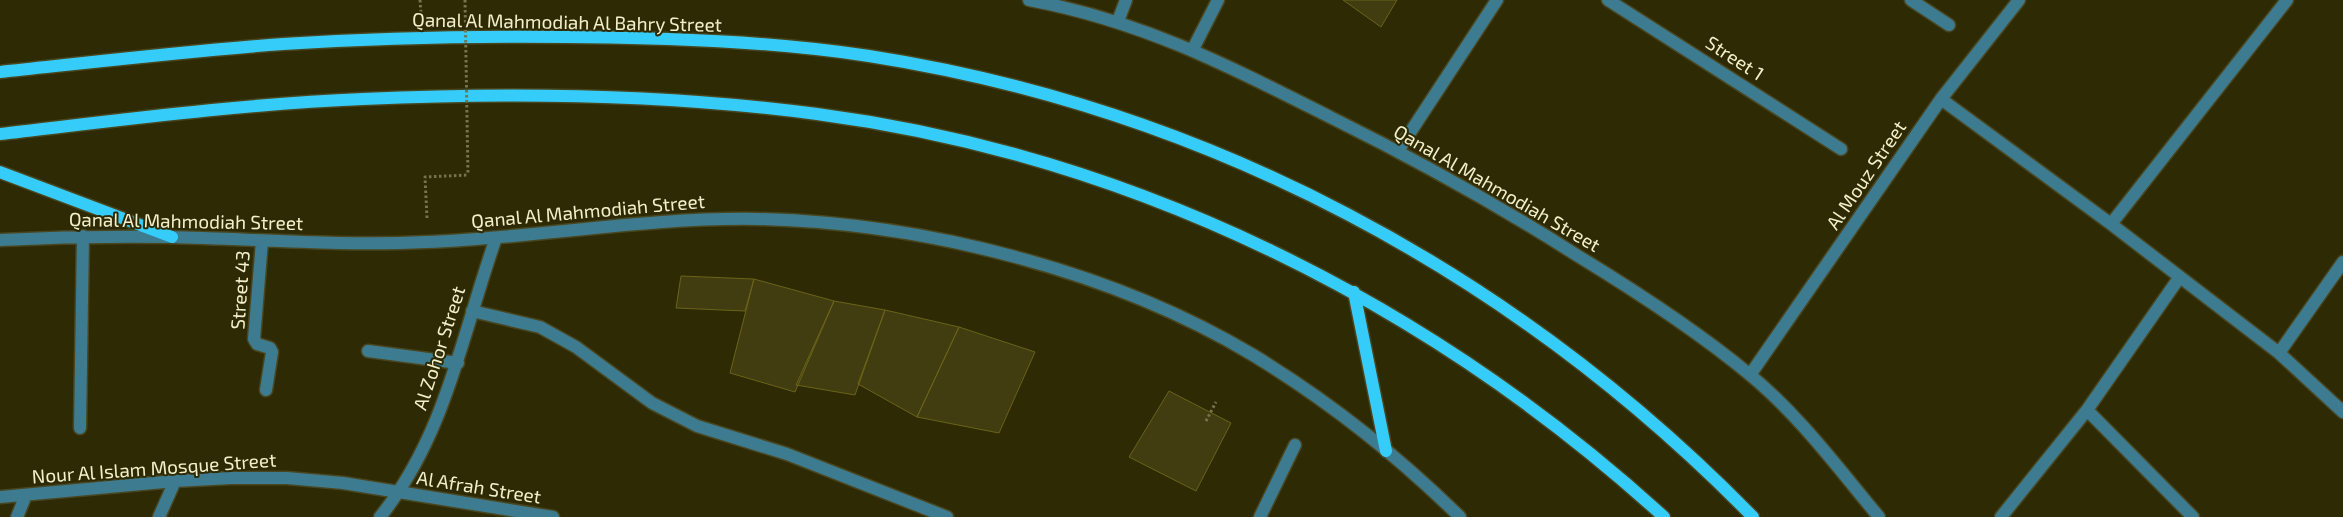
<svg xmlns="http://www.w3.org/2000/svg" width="2343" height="517" font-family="'Exo 2',sans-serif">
<rect width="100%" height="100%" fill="#2e2a03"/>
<path fill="#423d10" stroke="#6b6317" d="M 1343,0 L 1397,0 L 1381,27 Z
M 681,276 L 754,279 L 745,311 L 676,308 Z
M 754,279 L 834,301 L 795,392 L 730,373 Z
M 834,301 L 885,310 L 855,395 L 796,385 Z
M 885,310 L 959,327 L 917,417 L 858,384 Z
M 959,327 L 1035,352 L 999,433 L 917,417 Z
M 1169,391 L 1231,423 L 1196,491 L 1129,457 Z"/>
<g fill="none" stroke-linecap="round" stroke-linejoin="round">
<defs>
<path id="minor" d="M 1029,0 C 1142,21 1229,66 1330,117 C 1415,159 1498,205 1578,256 C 1637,292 1696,330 1749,374 C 1799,415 1838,468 1879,517
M 1608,0 L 1841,149
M 1911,0 L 1949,25
M 1118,21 L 1126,0
M 1193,49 L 1218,0
M 1941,99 L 2111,224 L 2279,353 L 2343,412
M 1398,151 L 1497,0
M 2111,224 L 2287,0
M 0,240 C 57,237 113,236 170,237 C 256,239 340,246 426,242 C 537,238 646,217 758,219 C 923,223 1111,270 1253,355 C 1327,400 1398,456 1460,517
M 262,241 L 254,339 L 257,344 L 270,348 L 272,352 L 266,390
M 2179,278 L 2087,410 L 2193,517
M 472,311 L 540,327 L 576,347 L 652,403 L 697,426 L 787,454 L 947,517
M 368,351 L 458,363
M 2279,353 L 2343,262
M 1750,375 L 1941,99 L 2019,0
M 80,428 L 83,236
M 0,497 L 175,481 L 231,478 L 287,478 L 343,483 L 553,517
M 17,517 L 26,495
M 159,517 L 175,481
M 380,517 C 446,435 462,334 496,238
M 1260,517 L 1295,445
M 2001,517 L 2087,410"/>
<path id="major" d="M 0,72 C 94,62 188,51 283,44 C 377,38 472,36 567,37 C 668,38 770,41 869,56 C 1208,109 1513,272 1753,517
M 0,134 C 121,120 242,104 363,99 C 514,92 667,94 817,114 C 1134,156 1428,302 1664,517
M 0,172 L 172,237
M 1354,292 L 1386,451"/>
</defs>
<use href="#minor" stroke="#49461f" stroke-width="15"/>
<use href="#major" stroke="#49461f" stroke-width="15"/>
<path stroke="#76734d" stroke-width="3" stroke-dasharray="2.5 2.5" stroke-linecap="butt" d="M 420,0 L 421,14
M 427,218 L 425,177 L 468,175
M 1206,421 L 1216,402"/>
<use href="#minor" stroke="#3d7b90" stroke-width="12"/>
<use href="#major" stroke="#36ccf9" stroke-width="12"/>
<path stroke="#76734d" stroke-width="3" stroke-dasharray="2.5 2.5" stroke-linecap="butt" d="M 465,0 L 468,175"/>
</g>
<g text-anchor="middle" stroke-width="4" stroke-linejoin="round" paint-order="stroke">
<g font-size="19" fill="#f2efcb" stroke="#2e2a03">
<text transform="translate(567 22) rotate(1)" y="7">Qanal Al Mahmodiah Al Bahry Street</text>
<text transform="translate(1735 58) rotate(33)" y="7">Street 1</text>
<text transform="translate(1866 175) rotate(-56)" y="7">Al Mouz Street</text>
<text transform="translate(1497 188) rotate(30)" y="7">Qanal Al Mahmodiah Street</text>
<text transform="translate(588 211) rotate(-5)" y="7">Qanal Al Mahmodiah Street</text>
<text transform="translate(186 221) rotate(1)" y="7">Qanal Al Mahmodiah Street</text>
<text transform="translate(240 290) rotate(-86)" y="7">Street 43</text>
<text transform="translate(439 348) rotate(-72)" y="7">Al Zohor Street</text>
<text transform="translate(154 468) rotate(-4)" y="7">Nour Al Islam Mosque Street</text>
<text transform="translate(479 487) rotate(9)" y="7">Al Afrah Street</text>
</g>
</g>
</svg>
